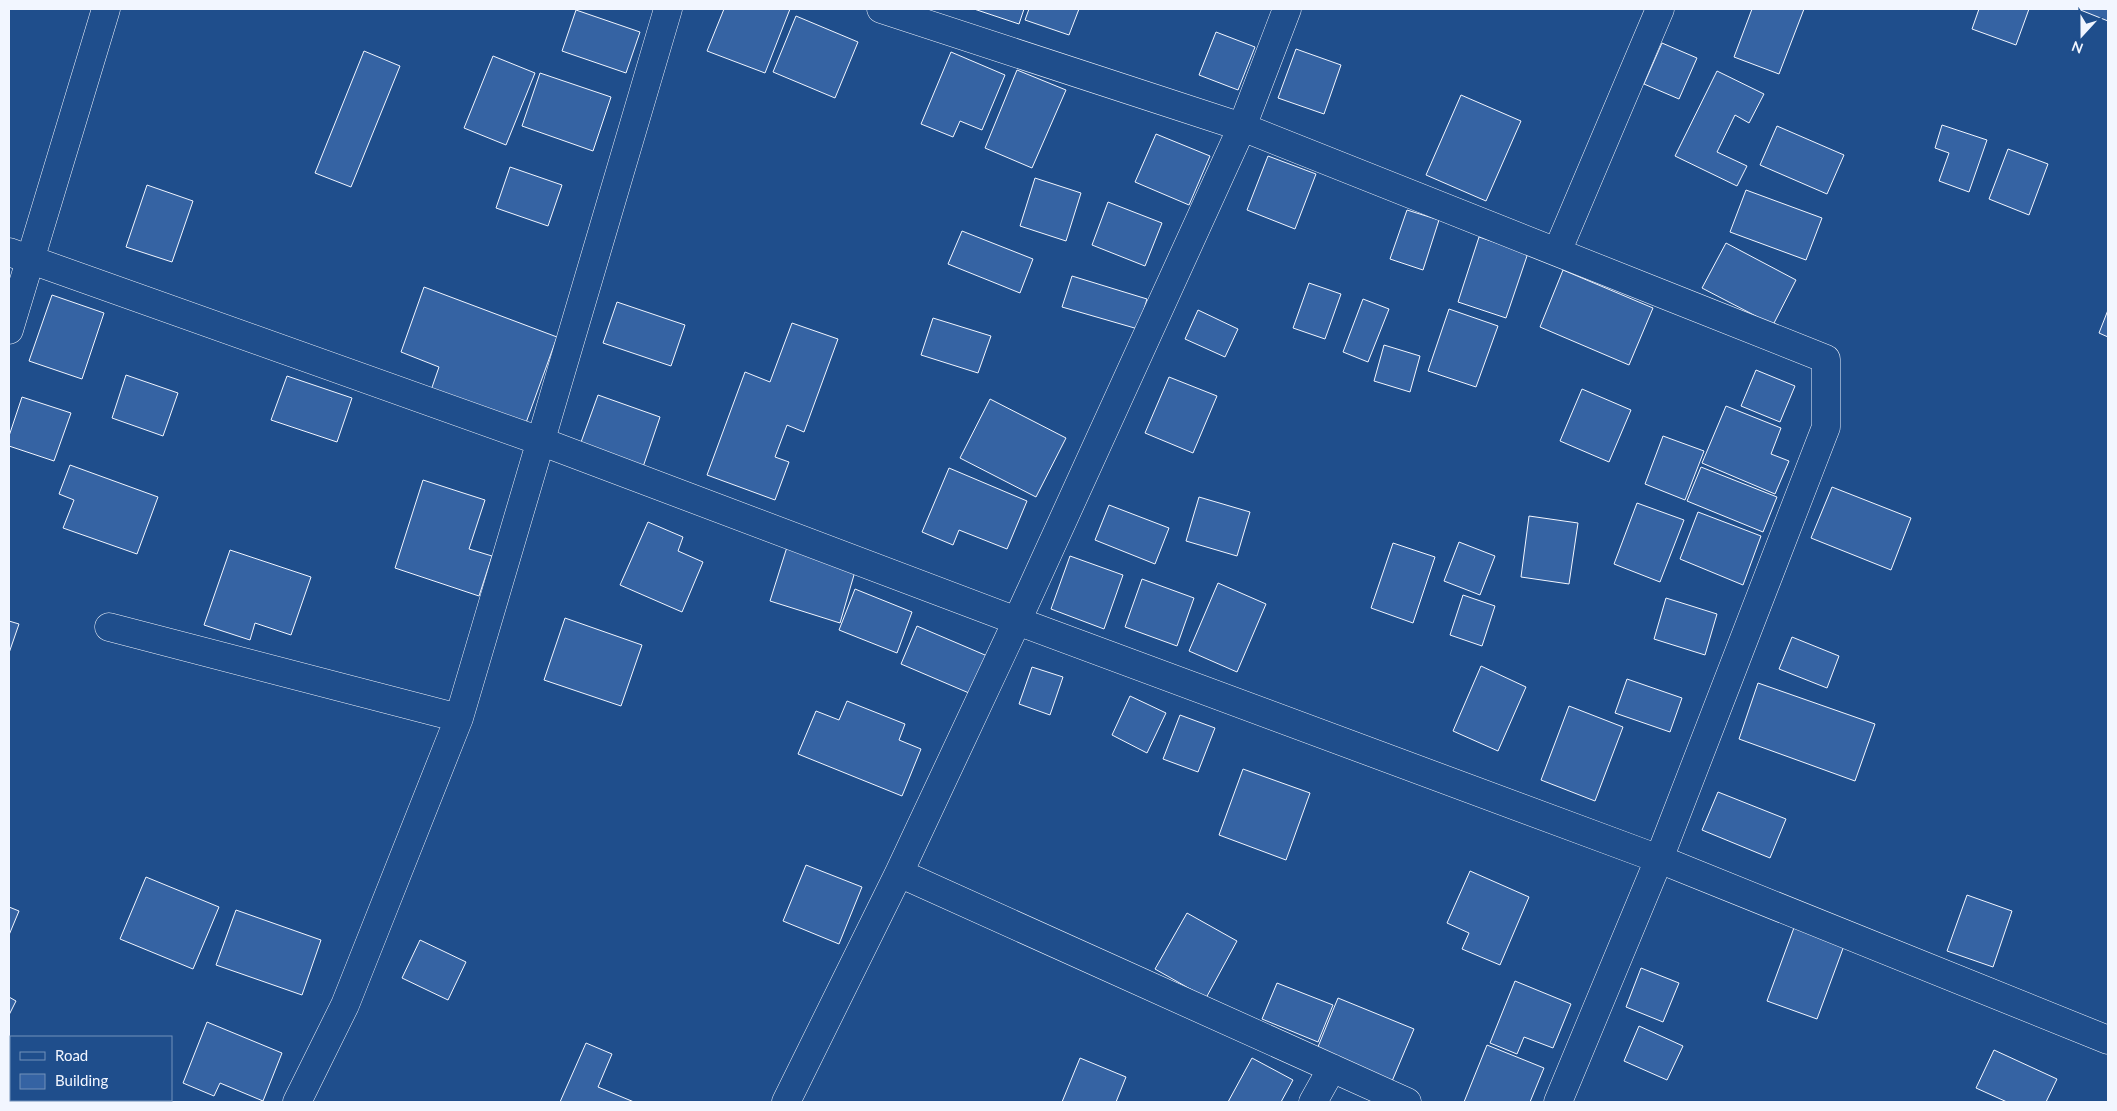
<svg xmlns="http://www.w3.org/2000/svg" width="2117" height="1111" font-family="Lato,sans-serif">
<rect width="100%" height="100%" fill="#1f4e8c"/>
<path fill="#3563a3" stroke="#f2f6ff" d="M 724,9 L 790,9 L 765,73 L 707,51 Z
M 974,9 L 1024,9 L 1019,24 Z
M 1029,9 L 1079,9 L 1069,35 L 1025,20 Z
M 1752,9 L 1804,9 L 1779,74 L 1734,57 Z
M 1979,9 L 2029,9 L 2016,45 L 1972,29 Z
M 2078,9 L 2108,9 L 2108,21 Z
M 576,10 L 640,32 L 626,73 L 562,51 Z
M 796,16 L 858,42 L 835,98 L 773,72 Z
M 1216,32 L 1255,47 L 1238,90 L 1199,75 Z
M 1662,43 L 1697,58 L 1679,99 L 1644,84 Z
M 1296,49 L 1341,65 L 1324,114 L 1278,98 Z
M 364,51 L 400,66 L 351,187 L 315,173 Z
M 951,52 L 1005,75 L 982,130 L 960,121 L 953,137 L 921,124 Z
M 493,56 L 535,73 L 506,145 L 464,128 Z
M 1017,70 L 1066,90 L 1032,168 L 985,148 Z
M 1717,71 L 1764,94 L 1749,123 L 1735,115 L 1717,152 L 1747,166 L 1737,186 L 1675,156 Z
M 540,73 L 611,97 L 593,151 L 522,126 Z
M 1461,95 L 1521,121 L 1486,201 L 1426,175 Z
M 1942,125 L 1987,140 L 1969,192 L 1939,181 L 1949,153 L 1935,148 Z
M 1777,126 L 1844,155 L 1827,194 L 1760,165 Z
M 1156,134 L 1210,156 L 1189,205 L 1135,182 Z
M 2008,149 L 2048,164 L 2029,215 L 1989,199 Z
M 1268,156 L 1316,174 L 1295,229 L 1247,210 Z
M 510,167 L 562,185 L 548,226 L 496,208 Z
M 1035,178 L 1081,193 L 1066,241 L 1020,226 Z
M 147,185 L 193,201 L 172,262 L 126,247 Z
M 1746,190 L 1822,218 L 1806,260 L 1730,232 Z
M 1108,202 L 1162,223 L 1145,266 L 1092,245 Z
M 1407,210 L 1439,220 L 1423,270 L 1390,259 Z
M 962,231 L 1033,259 L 1020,293 L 948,264 Z
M 1479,237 L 1528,253 L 1506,318 L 1458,302 Z
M 1726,243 L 1796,280 L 1773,325 L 1702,288 Z
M 1563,270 L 1653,308 L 1629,365 L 1540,327 Z
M 1072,276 L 1147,299 L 1138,329 L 1062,307 Z
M 1309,283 L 1341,294 L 1325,339 L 1293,328 Z
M 424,287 L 557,337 L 523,431 L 429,396 L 439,367 L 401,352 Z
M 52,295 L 104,313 L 82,379 L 29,361 Z
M 1363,299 L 1389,309 L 1368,362 L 1343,352 Z
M 617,302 L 685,325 L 671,366 L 603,343 Z
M 1449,309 L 1498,326 L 1476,387 L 1428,371 Z
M 1198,310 L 1238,329 L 1225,357 L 1185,339 Z
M 2108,310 L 2108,337 L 2099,333 Z
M 933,318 L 991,336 L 978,373 L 921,355 Z
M 792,323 L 838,339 L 804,432 L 787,425 L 775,457 L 789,462 L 775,500 L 707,475 L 745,372 L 770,382 Z
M 1384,345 L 1420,356 L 1410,392 L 1374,381 Z
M 1756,370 L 1795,386 L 1780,422 L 1741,406 Z
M 126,375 L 178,393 L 163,436 L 112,418 Z
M 287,376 L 352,398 L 337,442 L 271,420 Z
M 1169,377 L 1217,396 L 1193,453 L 1145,433 Z
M 1582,389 L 1631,410 L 1609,462 L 1560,441 Z
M 598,395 L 660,417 L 643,467 L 580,445 Z
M 22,397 L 71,413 L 54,461 L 9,446 L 9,436 Z
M 990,399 L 1066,438 L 1036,497 L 960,458 Z
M 1726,406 L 1781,428 L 1771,454 L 1789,461 L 1775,494 L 1702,463 Z
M 1663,436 L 1704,451 L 1685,500 L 1645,484 Z
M 70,465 L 158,497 L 137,554 L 63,528 L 74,500 L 59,494 Z
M 1701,467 L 1777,497 L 1763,532 L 1687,501 Z
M 949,468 L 1027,501 L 1007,549 L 959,530 L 953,545 L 922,532 Z
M 423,480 L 485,500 L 469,549 L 492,556 L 479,596 L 395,568 Z
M 1832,487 L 1911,518 L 1891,570 L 1811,538 Z
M 1199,497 L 1250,512 L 1237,556 L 1186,541 Z
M 1637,503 L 1684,520 L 1660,582 L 1614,564 Z
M 1109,505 L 1169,528 L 1155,564 L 1095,540 Z
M 1698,512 L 1761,536 L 1743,585 L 1680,559 Z
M 1529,516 L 1578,523 L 1569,584 L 1521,577 Z
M 648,522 L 683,537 L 678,551 L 703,562 L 682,612 L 620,585 Z
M 1459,542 L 1495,556 L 1480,595 L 1444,581 Z
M 1393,543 L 1435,557 L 1413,623 L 1371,608 Z
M 787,547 L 856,568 L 840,623 L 770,601 Z
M 230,550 L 311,577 L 291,635 L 255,623 L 250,640 L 204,625 Z
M 1070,556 L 1123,575 L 1104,629 L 1051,609 Z
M 1142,579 L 1194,598 L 1177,646 L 1125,627 Z
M 1218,583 L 1266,604 L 1237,672 L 1189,651 Z
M 855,589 L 912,612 L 897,653 L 839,630 Z
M 1463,595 L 1495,606 L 1482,646 L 1450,635 Z
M 1666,598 L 1717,614 L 1705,655 L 1654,639 Z
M 565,618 L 642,645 L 621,706 L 544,680 Z
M 9,621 L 19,624 L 9,653 Z
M 917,626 L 992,658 L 976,696 L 901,664 Z
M 1792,637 L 1839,656 L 1827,688 L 1779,669 Z
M 1481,666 L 1526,687 L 1498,751 L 1453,731 Z
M 1032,667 L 1063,677 L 1050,715 L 1019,704 Z
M 1627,679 L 1682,698 L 1670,732 L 1615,713 Z
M 1758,683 L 1875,724 L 1855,781 L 1739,739 Z
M 1130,696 L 1166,713 L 1147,753 L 1112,735 Z
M 847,701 L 905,724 L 899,740 L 921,749 L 902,796 L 798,754 L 816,711 L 839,720 Z
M 1569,706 L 1623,727 L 1595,801 L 1541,780 Z
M 1180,715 L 1215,728 L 1198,772 L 1163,759 Z
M 1243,769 L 1310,793 L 1286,860 L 1219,835 Z
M 1718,792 L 1786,819 L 1770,858 L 1702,830 Z
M 806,865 L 862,887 L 839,944 L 783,921 Z
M 1470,871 L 1529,897 L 1500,965 L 1462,949 L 1469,933 L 1447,923 Z
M 146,877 L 219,907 L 193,969 L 120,939 Z
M 1967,895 L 2012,911 L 1993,967 L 1947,951 Z
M 9,907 L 19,911 L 9,935 Z
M 236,910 L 321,940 L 302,995 L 216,965 Z
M 1187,913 L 1237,941 L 1206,998 L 1155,969 Z
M 1795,925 L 1845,943 L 1817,1019 L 1767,1001 Z
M 420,940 L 466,962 L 448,1000 L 402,978 Z
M 1641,968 L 1679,983 L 1663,1022 L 1626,1007 Z
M 1515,981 L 1571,1004 L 1553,1048 L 1524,1037 L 1517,1054 L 1490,1043 Z
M 1277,983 L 1333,1005 L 1318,1042 L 1262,1019 Z
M 9,997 L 16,1001 L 9,1015 Z
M 1338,998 L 1414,1029 L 1390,1086 L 1315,1054 Z
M 207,1022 L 282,1053 L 263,1101 L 220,1083 L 214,1096 L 183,1083 Z
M 1639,1026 L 1683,1046 L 1667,1080 L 1624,1061 Z
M 586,1043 L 612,1054 L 598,1087 L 634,1102 L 560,1102 Z
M 1487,1045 L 1544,1068 L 1530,1102 L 1464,1102 Z
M 1994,1050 L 2057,1079 L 2046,1102 L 2007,1102 L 1976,1088 Z
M 1080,1058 L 1126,1077 L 1116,1102 L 1062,1102 Z
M 1252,1058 L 1293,1080 L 1281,1102 L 1228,1102 Z"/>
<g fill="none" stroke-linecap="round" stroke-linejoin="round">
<defs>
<path id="street" d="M 881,9 L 1242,127 L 1826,359 L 1826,427 L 1659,859 L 1558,1102
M 9,252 L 540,441 L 1017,621 L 1659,859 L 2108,1040
M 1557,252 L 1660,9
M 9,330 L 106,9
M 109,627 L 459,718
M 899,873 L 1407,1102
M 297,1102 L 345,1005 L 459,718 L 668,9
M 786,1102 L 899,873 L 1017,621 L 1242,127 L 1287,9
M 1313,1102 L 1332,1068"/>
</defs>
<use href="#street" stroke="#f2f6ff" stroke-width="29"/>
<use href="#street" stroke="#1f4e8c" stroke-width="28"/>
</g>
<rect width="2117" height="1111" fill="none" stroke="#f2f6ff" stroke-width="20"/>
<rect x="10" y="1036" width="162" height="65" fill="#1f4e8c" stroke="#7391ba"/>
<rect x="20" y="1052" width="25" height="8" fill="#1f4e8c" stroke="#7391ba"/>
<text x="55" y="1061" font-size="15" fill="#f2f6ff">Road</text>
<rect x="20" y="1074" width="25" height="15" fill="#3563a3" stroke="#7391ba"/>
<text x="55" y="1086" font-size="15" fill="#f2f6ff">Building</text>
<g transform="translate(2082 35) rotate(201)" stroke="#1f4e8c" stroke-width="4" paint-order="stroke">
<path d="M0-4L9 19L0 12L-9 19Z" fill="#f2f6ff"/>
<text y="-8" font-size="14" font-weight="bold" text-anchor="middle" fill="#f2f6ff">N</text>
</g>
</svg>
